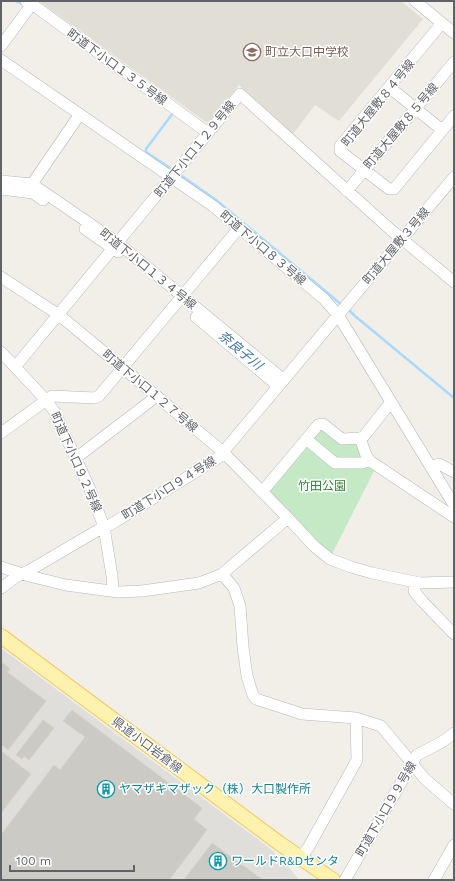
<svg xmlns="http://www.w3.org/2000/svg" width="455" height="881" font-family="'Work Sans','Noto Sans JP',sans-serif">
<rect width="100%" height="100%" fill="#f1efe8"/>
<path fill="#e0deda" d="M 1,648 L 272,850 L 287,865 L 299,880 L 1,880 Z"/>
<path fill="#e1ded6" d="M 39,1 L 401,1 L 423,19 L 339,121 L 315,105 L 293,134 L 239,85 L 209,122 L 206,122 Z"/>
<path fill="#c5e8c5" d="M 319,428 L 355,440 L 375,469 L 332,554 L 323,548 L 269,492 Z"/>
<g fill="none" stroke-linecap="round" stroke-linejoin="round">
<path stroke="#aadaff" stroke-width="2.5" d="M 16,1 L 23,4
M 171,111 L 173,113 L 146,149 L 146,152 L 173,170
M 179,174 L 216,200 L 342,305
M 348,309 L 355,316 L 454,398"/>
</g>
<path fill="#cccac5" stroke="#d6d1c6" d="M 3,663 L 10,669 L 7,672 L 46,701 L 8,750 L 1,744 L 1,666 Z
M 72,710 L 202,808 L 194,819 L 207,830 L 169,880 L 1,880 L 1,835 L 54,765 L 60,770 L 85,737 L 63,721 Z
M 43,720 L 54,728 L 29,760 L 24,756 L 22,759 L 16,755 Z
M 1,751 L 31,774 L 1,813 Z
M 212,843 L 263,880 L 184,880 Z"/>
<g fill="none" stroke-linecap="round" stroke-linejoin="round">
<defs>
<path id="minor" d="M 26,1 L 32,4 L 208,133
M 415,1 L 454,33
M 442,23 L 340,146 L 340,151 L 389,189 L 394,189 L 454,116
M 1,46 L 32,4
M 1,60 L 213,206 L 324,299 L 338,315 L 454,505
M 389,87 L 442,130
M 1,181 L 32,184 L 118,243 L 284,380
M 32,184 L 80,114
M 1,189 L 33,193 L 43,200
M 347,191 L 454,62
M 85,229 L 118,252
M 1,277 L 59,315 L 122,367 L 223,452 L 288,518
M 196,317 L 278,386
M 1,352 L 46,400 L 54,411 L 89,487 L 104,527 L 112,576 L 113,591
M 15,367 L 240,94 L 391,230 L 454,282
M 1,433 L 52,396 L 95,398 L 99,396 L 239,228
M 360,438 L 366,455 L 370,461 L 454,517
M 306,439 L 335,463 L 362,463 L 370,461
M 76,458 L 157,396
M 431,467 L 439,464 L 454,472
M 262,492 L 318,425 L 323,424 L 342,439 L 360,438 L 364,436 L 391,402
M 1,567 L 29,576 L 66,585 L 118,592 L 142,591 L 199,583 L 222,574 L 288,518 L 314,546 L 330,559 L 351,567 L 372,573 L 420,583 L 454,582
M 222,574 L 234,588 L 240,606 L 243,647 L 247,676 L 253,695 L 256,699 L 302,714 L 356,718 L 381,726 L 425,779 L 454,804
M 416,582 L 414,591 L 423,602 L 454,634
M 1,588 L 16,577 L 30,570 L 100,529 L 110,525 L 218,458 L 454,177
M 300,858 L 308,848 L 357,760 L 356,718
M 345,880 L 417,755 L 442,742 L 454,733
M 434,880 L 454,845"/>
<path id="major" d="M 1,636 L 279,843 L 333,880"/>
</defs>
<use href="#minor" stroke="#b5b8bc" stroke-width="12"/>
<use href="#major" stroke="#f2c960" stroke-width="16"/>
<use href="#minor" stroke="#fff" stroke-width="11"/>
<use href="#major" stroke="#fff2af" stroke-width="14"/>
</g>
<defs>
<symbol id="school-ring" viewBox="-11 -11 22 22"><circle r="9.5" fill="#fff" stroke="#8d6e63" stroke-width="1.5"/><path d="M0-5L7-2L0 1L-7-2ZM-4 1L0 2.5L4 1V4Q0 6-4 4Z" fill="#8d6e63"/></symbol>
<symbol id="building-ring" viewBox="-11 -11 22 22"><circle r="9.5" fill="#fff" stroke="#0f9aa8" stroke-width="1.5"/><path d="M-4-6H4V6H1V3H-1V6H-4ZM-2.5-4.3h1.7v1.8h-1.7ZM.8-4.3h1.7v1.8H.8ZM-2.5-1h1.7V.8h-1.7ZM.8-1h1.7V.8H.8Z" fill="#0f9aa8"/></symbol>
</defs>
<g fill-rule="evenodd">
<use href="#school-ring" x="242" y="42" width="20" height="20"/>
<use href="#building-ring" x="96" y="779" width="20" height="20"/>
<use href="#building-ring" x="208" y="851" width="20" height="20"/>
</g>
<g text-anchor="middle" stroke-width="3" stroke-linejoin="round" paint-order="stroke">
<g font-size="12" fill="#785e54" stroke="#fff" text-anchor="start">
<text x="265" y="56">町立大口中学校</text>
</g>
<g font-size="12" fill="#5f6368" stroke="#fff">
<text transform="translate(117 67) rotate(36)" y="4">町道下小口１３５号線</text>
<text transform="translate(378 103) rotate(-51)" y="4">町道大屋敷８４号線</text>
<text transform="translate(401 126) rotate(-50)" y="4">町道大屋敷８５号線</text>
<text transform="translate(195 149) rotate(-51)" y="4">町道下小口１２９号線</text>
<text transform="translate(396 246) rotate(-50)" y="4">町道大屋敷３号線</text>
<text transform="translate(263 248) rotate(40)" y="4">町道下小口８３号線</text>
<text transform="translate(148 269) rotate(39)" y="4">町道下小口１３４号線</text>
<text transform="translate(150 391) rotate(40)" y="4">町道下小口１２７号線</text>
<text transform="translate(76 462) rotate(66)" y="4">町道下小口９２号線</text>
<text transform="translate(169 488) rotate(-32)" y="4">町道下小口９４号線</text>
<text transform="translate(147 745) rotate(37)" y="4">県道小口岩倉線</text>
<text transform="translate(386 809) rotate(-60)" y="4">町道下小口９９号線</text>
</g>
<g font-size="12" fill="#348238" stroke="#fff">
<text x="322" y="490">竹田公園</text>
</g>
<g font-size="12" fill="#0d838f" stroke="#fff" text-anchor="start">
<text x="119" y="793">ヤマザキマザック（株）大口製作所</text>
<text x="231" y="865">ワールドR&amp;Dセンタ</text>
</g>
<g font-size="13" font-style="italic" fill="#4174aa" stroke="#fff">
<text transform="translate(241 350) rotate(40)" y="5">奈良子川</text>
</g>
</g>
<rect width="455" height="881" fill="none" stroke="#5f6368" stroke-width="4"/>
<path d="M10 865v6h124v-6" fill="none" stroke="#5f6368" stroke-width="2"/>
<text x="16" y="865" font-size="12" fill="#5f6368" stroke="#ffffff" stroke-width="3" paint-order="stroke">100 m</text>
</svg>
